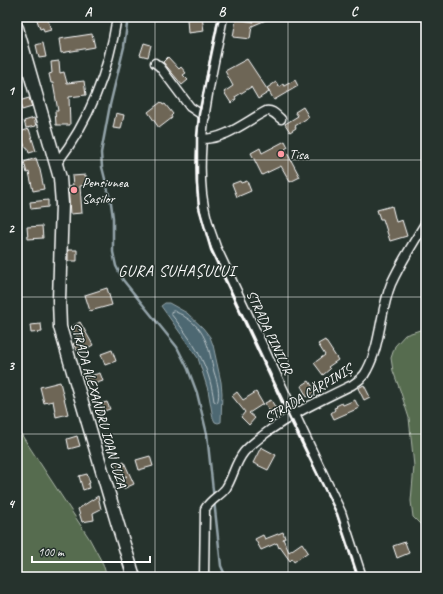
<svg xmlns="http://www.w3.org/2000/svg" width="443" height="594" font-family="Caveat,sans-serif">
<rect width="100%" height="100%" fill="#26332d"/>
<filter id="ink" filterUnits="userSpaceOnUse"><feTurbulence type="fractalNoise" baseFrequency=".025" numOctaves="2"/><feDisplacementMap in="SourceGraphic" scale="8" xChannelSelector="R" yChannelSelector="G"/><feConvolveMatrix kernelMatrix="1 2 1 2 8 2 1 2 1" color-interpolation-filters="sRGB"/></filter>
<g filter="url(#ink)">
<path fill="#576c50" stroke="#abb6a8" d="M 420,330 L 426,330 L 426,530 L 413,517 L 411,501 L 414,466 L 409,418 L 400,390 L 393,371 L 391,358 L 395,346 L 405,335 Z
M 17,428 L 89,538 L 103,564 L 107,577 L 17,577 Z"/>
<path fill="#4d6872" stroke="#94a4aa" d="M 165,303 L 169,303 L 187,313 L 203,328 L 210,337 L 213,345 L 221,382 L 222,393 L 221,422 L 218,423 L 215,422 L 213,418 L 208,390 L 198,358 L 161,306 Z"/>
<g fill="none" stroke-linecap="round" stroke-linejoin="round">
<path stroke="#b8c3c7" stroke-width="1" d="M 174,311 C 177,313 182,314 185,317 C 207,330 209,350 214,372 C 217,381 221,394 217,403 L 214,401 C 209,364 194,343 171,314 L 171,312 Z"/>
<path stroke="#94a4aa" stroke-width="2.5" d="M 128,17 L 124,47 L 110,105 L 101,153 L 102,167 L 111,203 L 113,218 L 113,252 L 116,266 L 123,280 L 177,347 L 188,369 L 197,393 L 207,434 L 221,566 L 226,577"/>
</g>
<path fill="#6e6657" stroke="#fff" d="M 36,17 L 47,17 L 51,30 L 44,32 L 43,28 L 40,29 Z
M 202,17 L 204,31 L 188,33 L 187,19 Z
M 252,17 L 273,17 L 252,26 L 250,39 L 233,37 L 236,19 L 254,22 Z
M 92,34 L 95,47 L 61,53 L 59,39 Z
M 43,43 L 46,57 L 39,58 L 36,45 Z
M 144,43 L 151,45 L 148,57 L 140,55 Z
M 168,57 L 179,69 L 181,67 L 186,73 L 183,75 L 188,80 L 182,85 L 163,62 Z
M 247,59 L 269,92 L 258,99 L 251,87 L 235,97 L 236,99 L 231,103 L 224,92 L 233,86 L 225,71 Z
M 59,61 L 60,73 L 64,72 L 67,83 L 84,81 L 86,95 L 69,97 L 70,125 L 56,125 L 55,111 L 58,111 L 53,83 L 51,83 L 49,74 L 52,73 L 51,62 Z
M 295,80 L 298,86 L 274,100 L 267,88 L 276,82 L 279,87 L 283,84 L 284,86 Z
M 29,98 L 32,107 L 22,110 L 19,101 Z
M 161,102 L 163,105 L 165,104 L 173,114 L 171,116 L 172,118 L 159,128 L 148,112 Z
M 303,107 L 309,117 L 295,126 L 296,128 L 290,132 L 285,124 L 298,116 L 295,112 Z
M 116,113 L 124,115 L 121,129 L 113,128 Z
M 34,118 L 36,126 L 26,128 L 24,121 Z
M 29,129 L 36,151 L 29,153 L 27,147 L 25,147 L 20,132 Z
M 285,141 L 288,147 L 285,149 L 300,177 L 290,182 L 281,166 L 262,175 L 251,153 L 260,148 L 262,153 Z
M 36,158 L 40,170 L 44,189 L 33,191 L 29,172 L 27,173 L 24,162 Z
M 86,175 L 86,185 L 80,186 L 82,213 L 70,214 L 68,187 L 73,186 L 72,176 Z
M 240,181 L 241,183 L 247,181 L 251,191 L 237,197 L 232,184 Z
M 48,200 L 48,207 L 31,209 L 30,202 Z
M 392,206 L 396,222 L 402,220 L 407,236 L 390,241 L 383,219 L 380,219 L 377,210 Z
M 42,226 L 43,238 L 28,239 L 27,227 Z
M 68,250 L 77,250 L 77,261 L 68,261 Z
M 107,288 L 112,305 L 90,311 L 85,295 Z
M 80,322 L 93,345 L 79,353 L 73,344 L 79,340 L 71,327 Z
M 41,324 L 42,332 L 31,333 L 30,325 Z
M 325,340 L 338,360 L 328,367 L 330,369 L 323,375 L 314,363 L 325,355 L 318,344 Z
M 112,350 L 116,361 L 105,365 L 101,354 Z
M 100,373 L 103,381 L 88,386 L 86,377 Z
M 309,381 L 316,392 L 307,397 L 301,386 Z
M 60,382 L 68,414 L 56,417 L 53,401 L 44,403 L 40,387 Z
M 364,385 L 370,397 L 364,400 L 358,388 Z
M 237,392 L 243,400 L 256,392 L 263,404 L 249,413 L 255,418 L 249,425 L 241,417 L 245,412 L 232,396 Z
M 271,400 L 278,412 L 272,416 L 265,403 Z
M 355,400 L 359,408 L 334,419 L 331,413 L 335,410 L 334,408 L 337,407 L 336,406 L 342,403 L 343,405 Z
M 107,402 L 110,409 L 98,413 L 96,405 Z
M 77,436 L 80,446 L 69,449 L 67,439 Z
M 261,447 L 276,455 L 268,470 L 253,463 Z
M 150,456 L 153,466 L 139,470 L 136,460 Z
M 124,462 L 134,484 L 123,489 L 120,481 L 127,476 L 119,478 L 114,466 Z
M 87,474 L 90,483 L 88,484 L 89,488 L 83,490 L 79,476 Z
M 98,496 L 101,509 L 93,513 L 94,520 L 82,522 L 78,509 Z
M 283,532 L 285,538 L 283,539 L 289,552 L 302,543 L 308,552 L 294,562 L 292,559 L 290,561 L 280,547 L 279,548 L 277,543 L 261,550 L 255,539 L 263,535 L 265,539 Z
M 405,542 L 409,553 L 397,558 L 393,546 Z"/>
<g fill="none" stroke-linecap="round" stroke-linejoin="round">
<defs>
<path id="street" d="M 223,17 C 212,75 196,135 202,194 C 204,212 210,231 216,247 L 341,512 L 362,577
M 155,63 L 160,67 L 190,107 L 205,117
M 202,139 C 226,139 245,122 266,111 C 273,110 276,115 281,119
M 57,163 C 90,120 109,70 117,17
M 204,577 L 205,509 C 211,499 220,496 226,488 C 233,477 235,463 244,452 C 249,446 256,441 262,436 C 289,415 321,400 352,385 C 358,381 364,377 367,370 C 381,344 380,311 391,284 C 401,262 414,242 426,222"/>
<path id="secondary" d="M 17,28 L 60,178 L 62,204 L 59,300 L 60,327 L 117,522 L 134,577"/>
</defs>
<use href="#street" stroke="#fff" stroke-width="11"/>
<use href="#secondary" stroke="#fff" stroke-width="15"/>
<use href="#street" stroke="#26332d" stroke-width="8"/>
<use href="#secondary" stroke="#26332d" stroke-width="12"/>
<path stroke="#fff" stroke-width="2.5" d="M 219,17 L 199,114 L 197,136 L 197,184 L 199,208 L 211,250 L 289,417 L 337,514 L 358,577"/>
</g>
</g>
<path fill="none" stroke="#fff" stroke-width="1" stroke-opacity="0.55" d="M 155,17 L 155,577M 288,17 L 288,577M 17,160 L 426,160M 17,297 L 426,297M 17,434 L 426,434"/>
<g fill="#ff9aa2" stroke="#26332d" stroke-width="1.5">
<circle cx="281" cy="154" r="4"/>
<circle cx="74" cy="190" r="4"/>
</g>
<g text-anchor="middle" stroke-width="3" stroke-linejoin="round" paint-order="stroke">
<g font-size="14" fill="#fff" stroke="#26332d" text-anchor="start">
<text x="289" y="159">Tisa</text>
<text x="82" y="187">Pensiunea<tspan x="82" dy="16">Sașilor</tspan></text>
</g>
<g font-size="14" fill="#fff" stroke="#26332d">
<text transform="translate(270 332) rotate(65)" y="5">STRADA PINILOR</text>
<text transform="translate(308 393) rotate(-31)" y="5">STRADA CĂRPINIȘ</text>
<text transform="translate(99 405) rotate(74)" y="5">STRADA ALEXANDRU IOAN CUZA</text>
</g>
<g font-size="16" letter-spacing="1" fill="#fff" stroke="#26332d">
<text x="177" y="276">GURA SUHAȘULUI</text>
</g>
</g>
<rect width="443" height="594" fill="none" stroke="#26332d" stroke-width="44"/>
<path d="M32 556v6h118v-6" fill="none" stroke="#ffffff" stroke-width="2"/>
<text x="38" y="556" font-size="12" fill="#ffffff" stroke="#26332d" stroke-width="3" paint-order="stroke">100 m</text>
<rect x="22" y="22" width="399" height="550" fill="none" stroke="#fff" stroke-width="1.5"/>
<g font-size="13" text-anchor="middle" font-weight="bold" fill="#fff">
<text x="88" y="16">A</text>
<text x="222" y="16">B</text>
<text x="354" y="16">C</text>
<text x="11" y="95">1</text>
<text x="11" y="233">2</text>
<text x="11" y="370">3</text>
<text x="11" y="508">4</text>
</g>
</svg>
